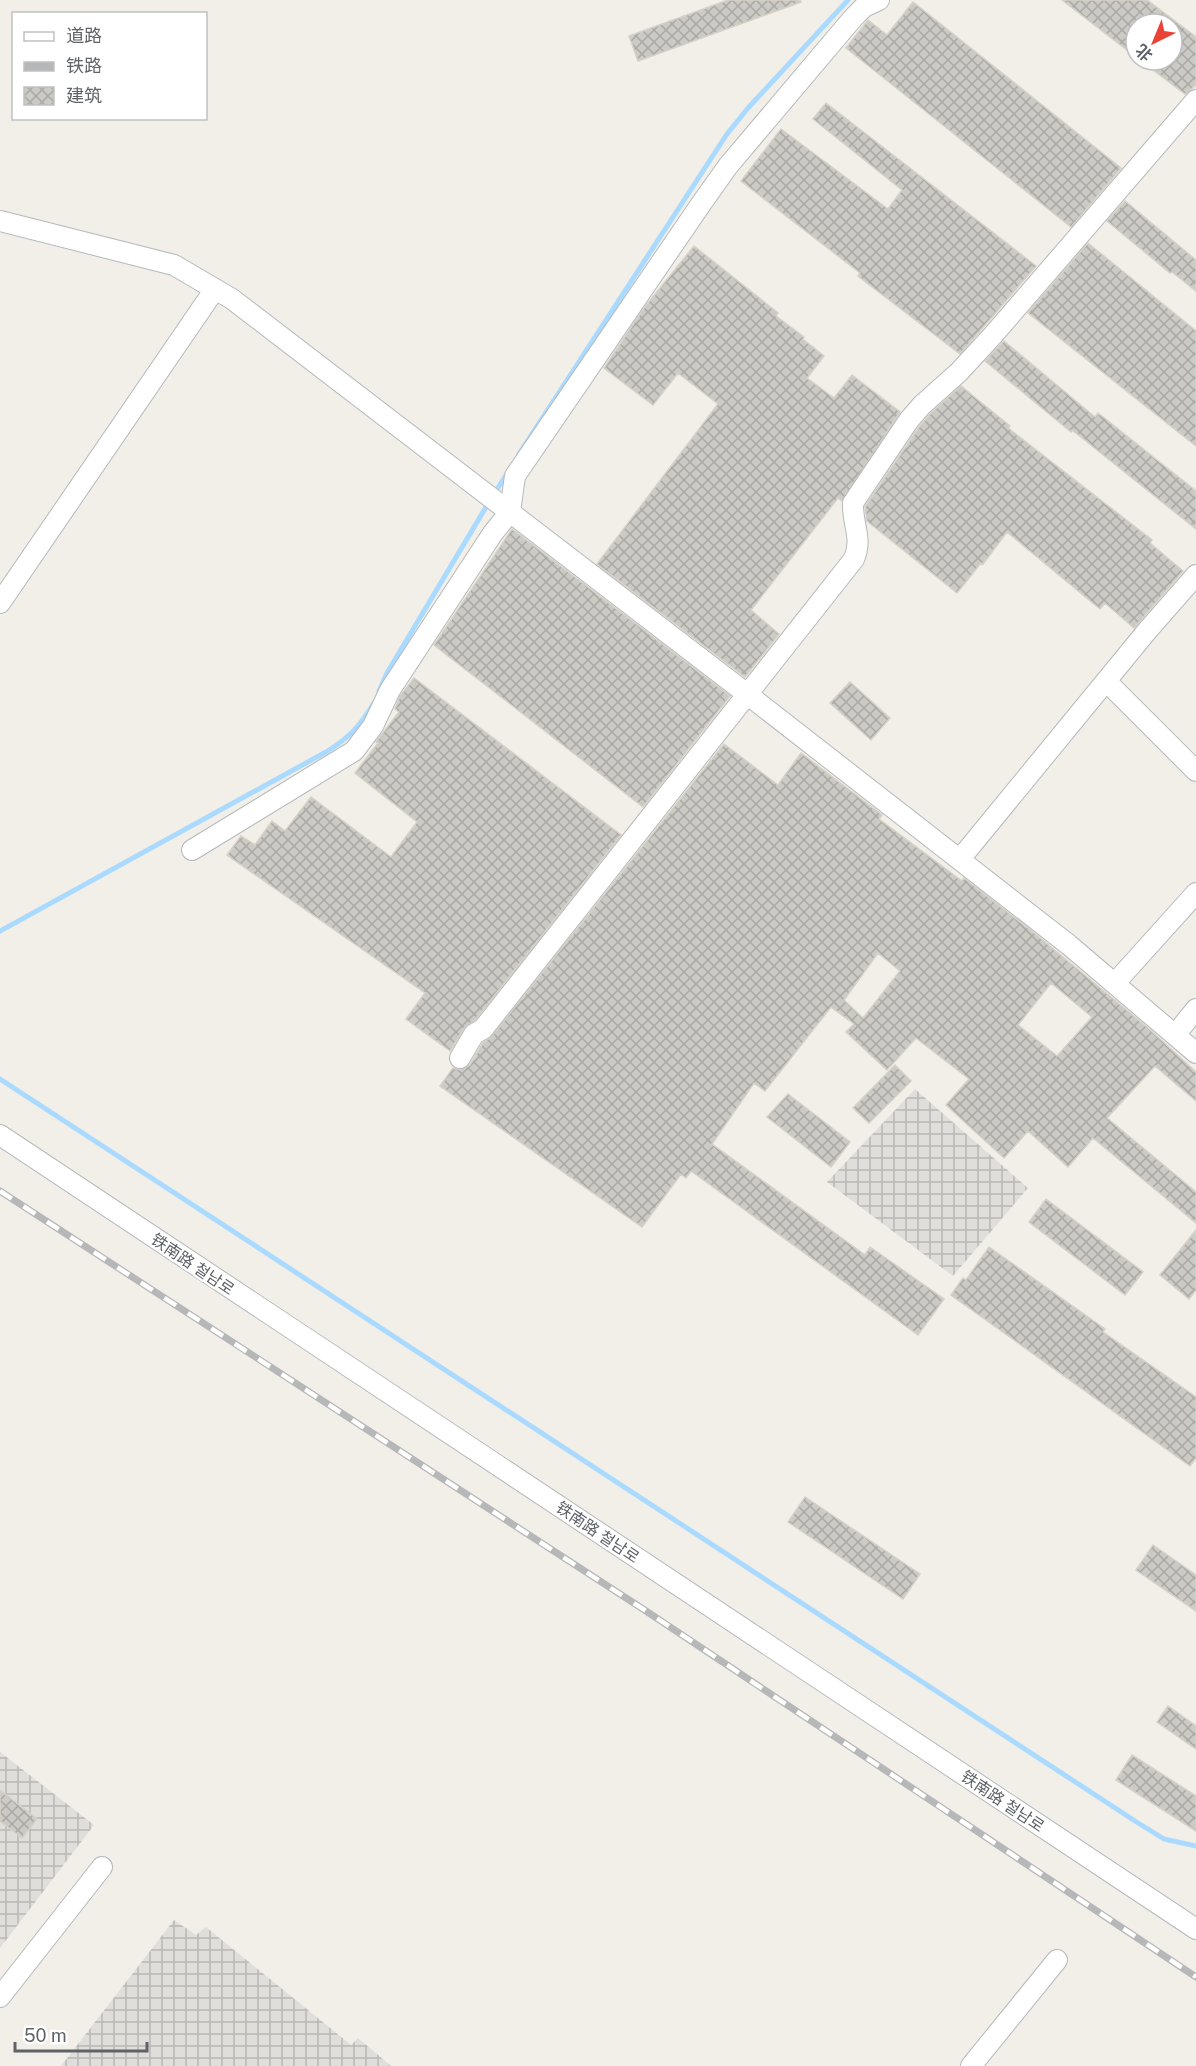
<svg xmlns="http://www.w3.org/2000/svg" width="1196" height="2066" font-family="'Public Sans','Noto Sans SC','Noto Sans KR',sans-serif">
<defs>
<pattern id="industrial-grid" width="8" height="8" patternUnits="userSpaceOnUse" patternTransform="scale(1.5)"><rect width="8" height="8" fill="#e0deda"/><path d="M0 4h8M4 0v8" fill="none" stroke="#b9b8b5"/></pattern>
<pattern id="building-cross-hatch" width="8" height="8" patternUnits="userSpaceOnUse" patternTransform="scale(1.5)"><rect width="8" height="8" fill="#cccac5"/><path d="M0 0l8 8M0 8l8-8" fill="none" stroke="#a9a8a4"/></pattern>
</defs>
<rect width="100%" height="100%" fill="#f1efe8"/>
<path fill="url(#industrial-grid)" d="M 915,1089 L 1028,1188 L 953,1276 L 827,1182 Z
M 0,1752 L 94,1825 L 0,1948 Z
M 174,1920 L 196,1935 L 206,1927 L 351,2045 L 358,2038 L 391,2066 L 61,2066 Z"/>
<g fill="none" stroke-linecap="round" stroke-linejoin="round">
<path stroke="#aadaff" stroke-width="5" d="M 519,454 L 727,134 L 748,108 L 848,0
M 494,494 L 508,472
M 379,691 L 387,673 L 489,502
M 0,931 L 326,752 C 350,737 359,727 374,703
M 0,1079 L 1135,1821 L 1164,1839 L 1196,1846"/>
</g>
<path fill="url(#building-cross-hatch)" stroke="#d6d1c6" stroke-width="1.5" fill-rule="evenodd" d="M 728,0 L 800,0 L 801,2 L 638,61 L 629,36 Z
M 1062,0 L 1147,0 L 1196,37 L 1196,85 L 1185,94 L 1140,60 L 1172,60 L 1172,24 L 1136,24 L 1136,57 Z
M 913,2 L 1121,168 L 1071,227 L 846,48 L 868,20 L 887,35 Z
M 826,103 L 1036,266 L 960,354 L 858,276 L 860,273 L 741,181 L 781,129 L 888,209 L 902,190 L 813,119 Z
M 1125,201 L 1196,260 L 1196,291 L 1172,272 L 1170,273 L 1107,221 Z
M 1088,243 L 1196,331 L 1196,446 L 1028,313 Z
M 694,246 L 778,313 L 776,316 L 804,337 L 803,339 L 824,356 L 807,378 L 834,398 L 852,375 L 900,412 L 842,501 L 838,498 L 751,610 L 779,634 L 745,677 L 597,564 L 718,404 L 678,373 L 653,405 L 604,368 L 644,308 Z
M 1004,341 L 1095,417 L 1098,413 L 1196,491 L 1196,529 L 1072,430 L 1071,432 L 985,361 Z
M 961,386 L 1010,426 L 1008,428 L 1152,540 L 1150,543 L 1183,571 L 1134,628 L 1105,603 L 1100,609 L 1007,532 L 983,564 L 981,563 L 957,593 L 867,521 L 865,507 L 919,427 L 931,413 Z
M 512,529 L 730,696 L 643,807 L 434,645 Z
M 414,678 L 621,835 L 475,1020 L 464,1028 L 450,1051 L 406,1019 L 425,993 L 227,855 L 241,836 L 255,845 L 272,821 L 285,831 L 311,797 L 391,857 L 417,822 L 355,773 L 378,743 L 376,742 L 399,712 L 395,709 L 400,696 Z
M 850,682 L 890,718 L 871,740 L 830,703 Z
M 724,744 L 778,785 L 801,753 L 882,815 L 879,819 L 962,881 L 964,878 L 1039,937 L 1148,1028 L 1196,1072 L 1196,1101 L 1155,1066 L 1107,1118 L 1196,1192 L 1196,1223 L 1093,1138 L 1068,1167 L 1028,1131 L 1004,1158 L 946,1105 L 969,1079 L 916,1038 L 887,1070 L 846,1032 L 854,1024 L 831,1007 L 765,1091 L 754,1083 L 712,1144 L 865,1255 L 870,1247 L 944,1299 L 918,1335 L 691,1171 L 686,1178 L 681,1174 L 642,1227 L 440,1086 L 453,1068 L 461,1070 L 470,1065 L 483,1043 L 492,1036 ZM 878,953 L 900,971 L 863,1018 L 844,1000 ZM 1051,983 L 1092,1017 L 1057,1056 L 1018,1025 Z
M 895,1065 L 911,1081 L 869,1123 L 853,1108 Z
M 788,1094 L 850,1142 L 831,1167 L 767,1117 Z
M 1046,1199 L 1143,1272 L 1125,1295 L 1029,1222 Z
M 1196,1230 L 1196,1290 L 1189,1299 L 1160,1275 Z
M 989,1247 L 1105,1329 L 1103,1332 L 1196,1397 L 1196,1458 L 1190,1466 L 951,1295 L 963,1278 L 966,1280 Z
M 805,1497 L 920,1574 L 903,1599 L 788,1522 Z
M 1153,1545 L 1196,1575 L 1196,1611 L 1136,1570 Z
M 1168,1706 L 1196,1726 L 1196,1749 L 1157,1722 Z
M 1132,1755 L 1196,1796 L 1196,1831 L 1116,1780 Z
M 0,1790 L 37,1819 L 22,1838 L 0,1821 Z"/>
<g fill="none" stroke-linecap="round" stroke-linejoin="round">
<defs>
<path id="minor" d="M 0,221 L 174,265 L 232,299 L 747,694 L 1069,945 L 1196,1053
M 0,603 L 215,289
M 1106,681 L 1196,771
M 192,850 L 354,751 L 373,726 L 390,690 L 493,533 L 510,512 L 515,476 L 701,204 L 728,166 L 853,18 L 864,7 L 879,0
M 960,859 L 1147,631 L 1196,575
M 1115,983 L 1196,893
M 1175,1035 L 1196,1009
M 460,1058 L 474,1034 L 483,1029 L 854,559 C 863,538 852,524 853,503 L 909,420 L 922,405 L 959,372 L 994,334 L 1196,100
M 0,1135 L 1196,1929
M 0,1997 L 102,1867
M 971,2066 L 1057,1960"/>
</defs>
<use href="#minor" stroke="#b5b8bc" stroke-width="22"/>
<use href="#minor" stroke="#fff" stroke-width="20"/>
<defs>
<path id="rail" d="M 0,1191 L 643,1609 L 1196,1977"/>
</defs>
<use href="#rail" stroke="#b6b7b8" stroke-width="7"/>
<use href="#rail" stroke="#fff" stroke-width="4.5" stroke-dasharray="14" stroke-linecap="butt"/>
</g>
<g text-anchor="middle" stroke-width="4.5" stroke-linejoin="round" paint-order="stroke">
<g font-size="16" fill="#5f6368" stroke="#fff">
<text transform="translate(193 1264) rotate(34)" y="6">铁南路 철남로</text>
<text transform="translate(598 1532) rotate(34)" y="6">铁南路 철남로</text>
<text transform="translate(1003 1801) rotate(34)" y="6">铁南路 철남로</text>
</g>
</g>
<rect x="12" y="12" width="195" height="108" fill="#ffffff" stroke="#bfc1c3" stroke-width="1.5"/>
<rect x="24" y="32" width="30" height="9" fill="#ffffff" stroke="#bfc1c3" stroke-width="1.5"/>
<text x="66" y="42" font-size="18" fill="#5f6368">道路</text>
<rect x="24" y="62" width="30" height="9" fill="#b6b7b8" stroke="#bfc1c3" stroke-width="1.5"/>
<text x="66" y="72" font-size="18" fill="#5f6368">铁路</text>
<rect x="24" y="87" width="30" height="18" fill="url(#building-cross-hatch)" stroke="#bfc1c3" stroke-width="1.5"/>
<text x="66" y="102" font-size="18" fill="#5f6368">建筑</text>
<g transform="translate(1154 42) rotate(223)"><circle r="28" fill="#ffffff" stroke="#bfc1c3" stroke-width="1.5"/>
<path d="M0-4.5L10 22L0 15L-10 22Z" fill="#ea4335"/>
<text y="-9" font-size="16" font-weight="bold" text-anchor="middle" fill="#5f6368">北</text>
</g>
<path d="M15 2042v9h132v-9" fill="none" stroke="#5f6368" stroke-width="3"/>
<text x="24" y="2042" font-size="18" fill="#5f6368" stroke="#ffffff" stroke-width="4.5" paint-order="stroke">50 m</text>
</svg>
